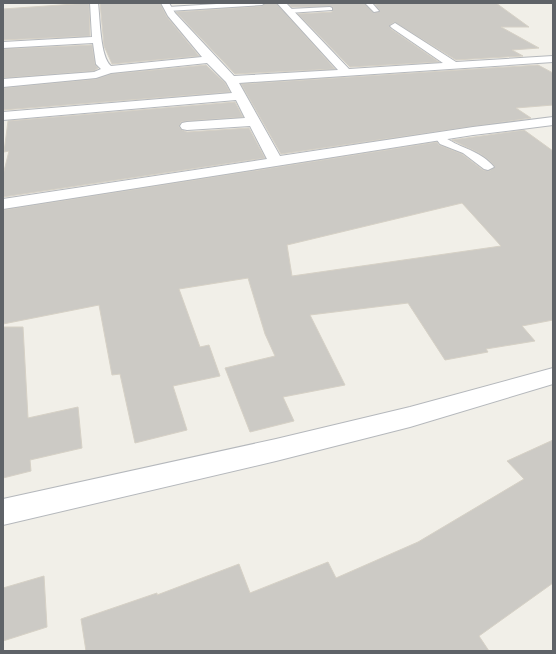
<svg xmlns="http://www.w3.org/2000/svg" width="556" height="654" font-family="Overpass,sans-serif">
<rect width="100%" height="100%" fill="#f1efe8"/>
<path fill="#cccac5" stroke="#d6d1c6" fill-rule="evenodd" d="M 89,3 L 90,36 L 3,40 L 3,9 Z
M 100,3 L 160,3 L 167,17 L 199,56 L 112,64 L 104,46 Z
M 266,3 L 276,3 L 335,69 L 235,74 L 176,12 L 262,6 Z
M 288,3 L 364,3 L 374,13 L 380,11 L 374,3 L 496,3 L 529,27 L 501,27 L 539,48 L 512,50 L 523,56 L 456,60 L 394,22 L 389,26 L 391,29 L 439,62 L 350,67 L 298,14 L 332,12 L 333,7 L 292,7 Z
M 92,45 L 95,64 L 98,68 L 94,71 L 3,78 L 3,49 Z
M 206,65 L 225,83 L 230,92 L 3,110 L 3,88 L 96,79 L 111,74 Z
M 538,65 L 553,73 L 553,105 L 516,108 L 531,118 L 281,154 L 241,84 Z
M 235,102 L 243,117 L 187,121 L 181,122 L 179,127 L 182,130 L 187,132 L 249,128 L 265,158 L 3,197 L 3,175 L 9,151 L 4,152 L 8,121 Z
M 524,130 L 553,151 L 553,320 L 522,326 L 535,341 L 486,349 L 488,352 L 445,360 L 408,303 L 310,315 L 345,385 L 283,397 L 294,421 L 250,432 L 225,368 L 275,356 L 265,334 L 248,278 L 179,289 L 200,347 L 209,345 L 220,376 L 173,386 L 187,430 L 135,443 L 120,374 L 112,375 L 99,305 L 3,324 L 3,210 L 437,142 L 439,145 L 462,154 L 483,170 L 489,171 L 495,167 L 490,161 L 479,153 L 452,140 ZM 462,203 L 501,246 L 292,276 L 287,245 Z
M 3,327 L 23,327 L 28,418 L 78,407 L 82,448 L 30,460 L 31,471 L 3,478 Z
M 553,440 L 553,583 L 479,636 L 489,651 L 86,651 L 81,619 L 157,593 L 157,595 L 239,564 L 250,593 L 328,562 L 336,578 L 418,542 L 524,479 L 507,461 Z
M 44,576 L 47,627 L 3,641 L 3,588 Z"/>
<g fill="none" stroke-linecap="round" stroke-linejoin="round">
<defs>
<path id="lane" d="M 233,3 L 265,3 L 262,5 L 168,11 L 165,9 L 168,7 Z
M 365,3 L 372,3 L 379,11 L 374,12 Z
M 330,7 L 332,8 L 332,10 L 289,13 L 286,11 L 289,9 Z
M 439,133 C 444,134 445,138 449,140 C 464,149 482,152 494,167 L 488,170 L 484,169 L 463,153 L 440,144 L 434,136 Z"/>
<path id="street" d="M 90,3 L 98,3 C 100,18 100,57 111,66 L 202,57 L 168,16 L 161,3 L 169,3 L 175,13 L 234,76 L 338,70 L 277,3 L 286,3 L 349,69 L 443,63 L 392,28 L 390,26 L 395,23 L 456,62 L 553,56 L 553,62 L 239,83 L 280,156 L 473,127 L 553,117 L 553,125 L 473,135 L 3,209 L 3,199 L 267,159 L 250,126 L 187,130 L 182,129 L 180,126 L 182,123 L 187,122 L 245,118 L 236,100 L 3,120 L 3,112 L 232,93 L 226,82 L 207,63 L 111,73 L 96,78 L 3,87 L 3,79 L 94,72 L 101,69 L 96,64 L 93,43 L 3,48 L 3,42 L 92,37 Z
M 553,368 L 553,384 L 410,427 L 276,461 L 3,525 L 3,499 L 276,439 L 410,407 Z"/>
</defs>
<use href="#lane" stroke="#b5b8bc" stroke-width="2"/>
<use href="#street" stroke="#b5b8bc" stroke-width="2"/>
<use href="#lane" fill="#fff" fill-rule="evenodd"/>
<use href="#street" fill="#fff" fill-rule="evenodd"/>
</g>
<rect width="556" height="654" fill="none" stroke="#5f6368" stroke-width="8"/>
</svg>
